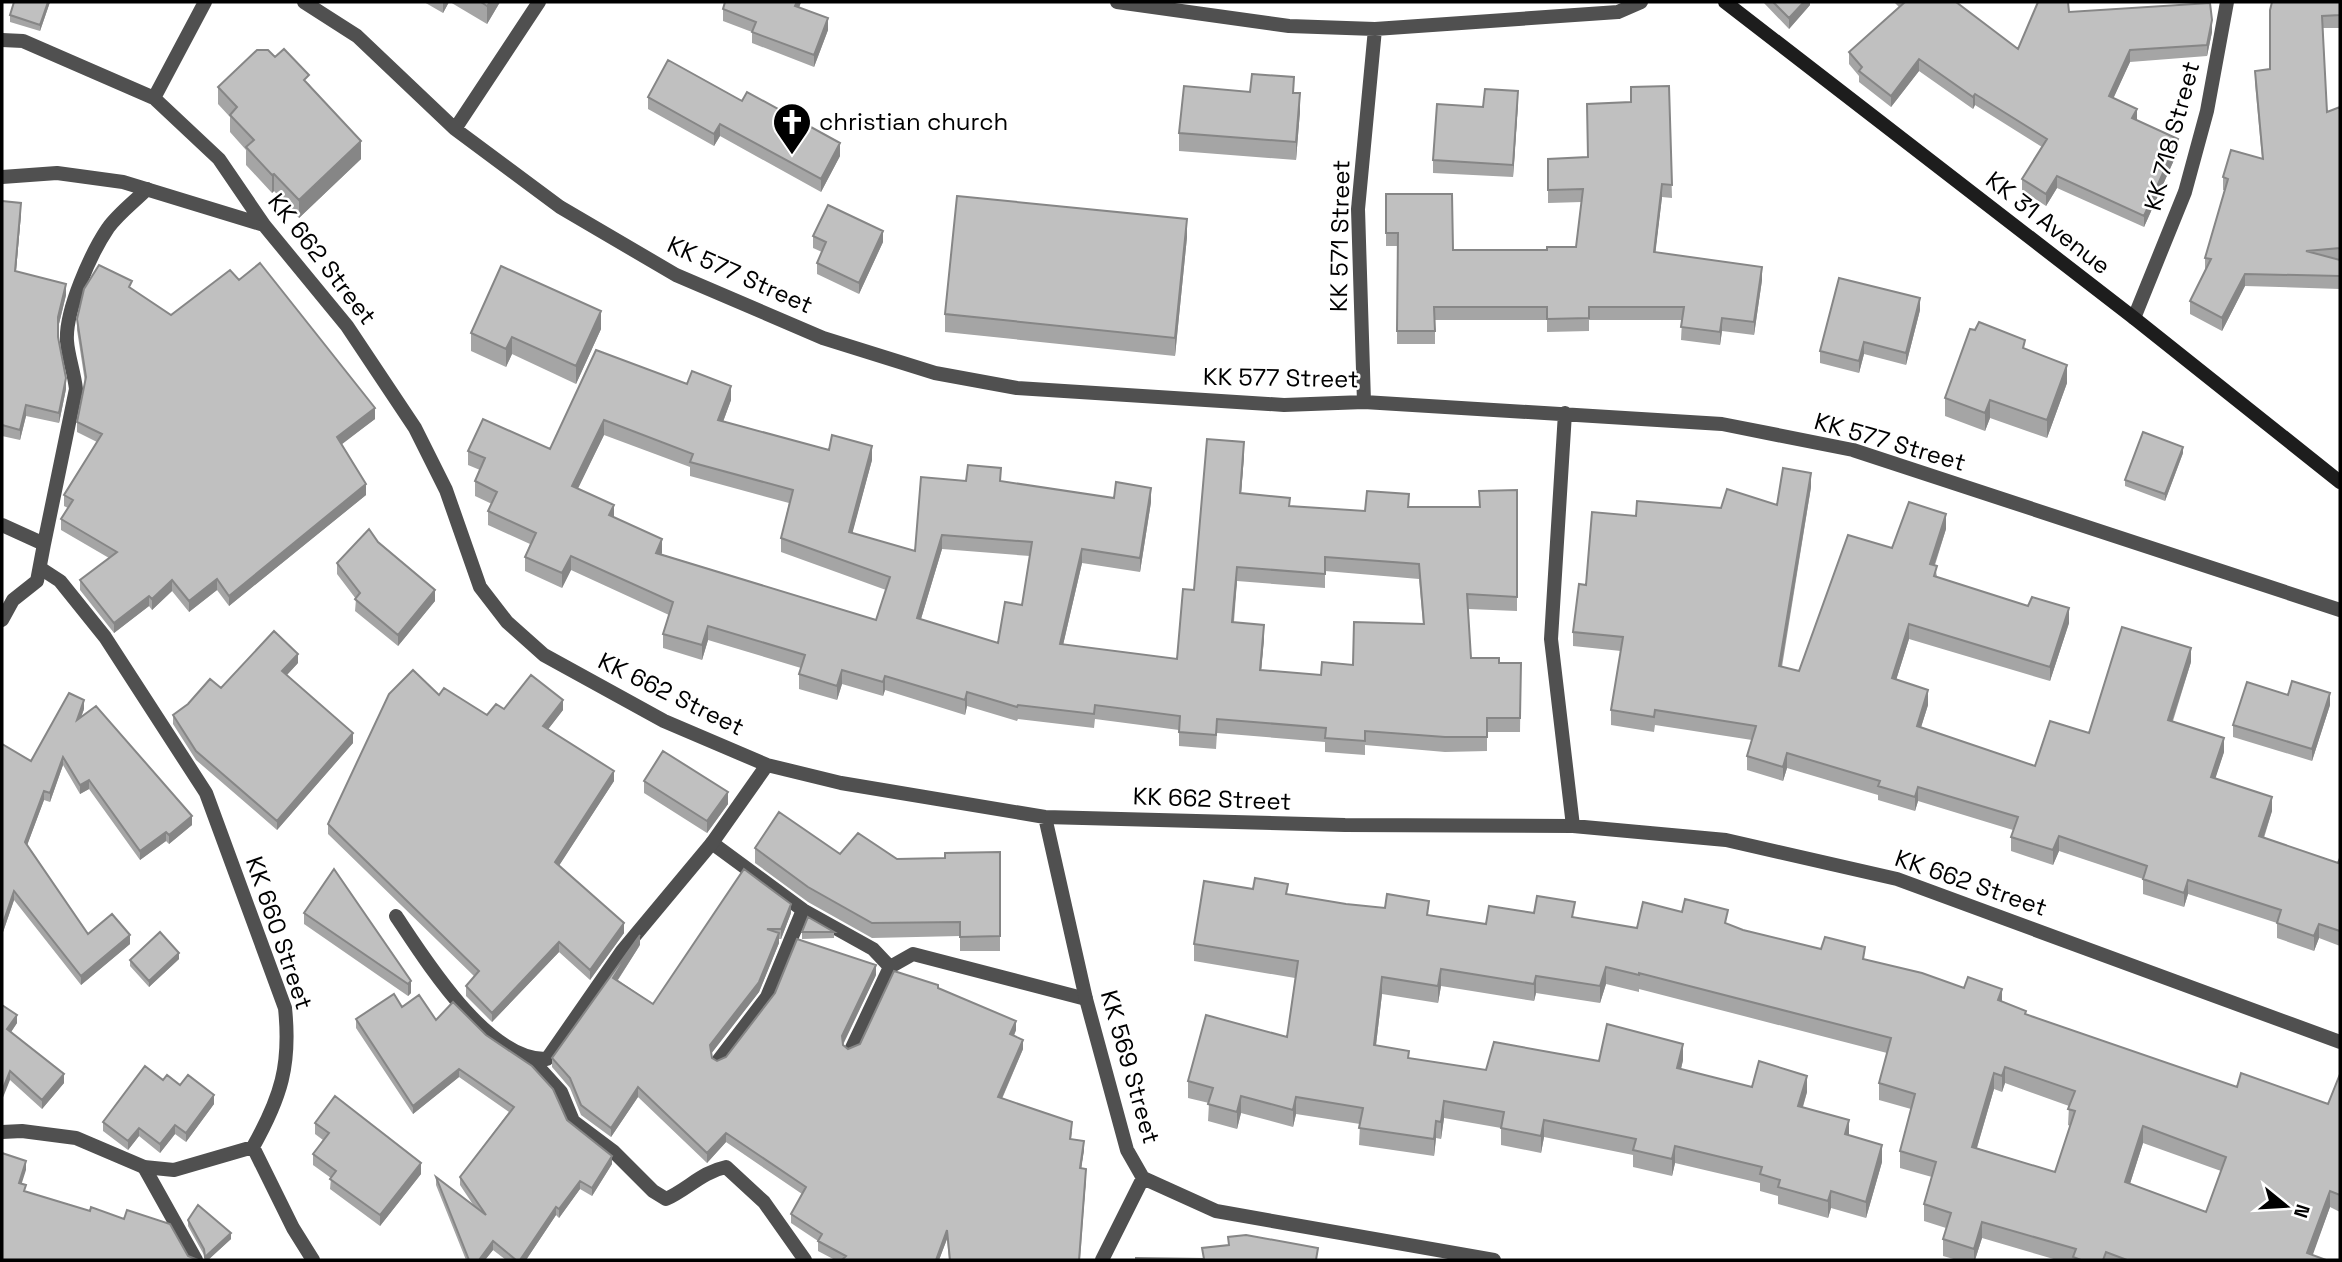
<svg xmlns="http://www.w3.org/2000/svg" width="2342" height="1262" font-family="'Space Grotesk',sans-serif">
<rect width="100%" height="100%" fill="#fff"/>
<g fill="none" stroke-linecap="round" stroke-linejoin="round">
<path stroke="#505050" stroke-width="14" d="M 2,525 L 44,544 L 37,581 L 13,600 L 2,620
M 44,544 L 76,389 C 74,372 68,356 67,341 C 65,311 91,253 108,228 C 118,214 134,202 147,189
M 712,843 L 803,910 L 873,949 L 890,967
M 851,1050 L 890,967 L 913,954 L 1086,999
M 718,1061 L 767,997 L 803,910
M 144,1167 L 196,1260"/>
<path stroke="#505050" stroke-width="14" d="M 205,2 L 154,98 L 219,159 L 264,225 L 347,326 L 415,428 L 446,490 L 480,587 L 507,622 L 544,655 L 664,721 L 767,765 L 841,783 L 1045,817 L 1345,825 L 1573,826 L 1726,840 L 1897,879 L 2340,1042
M 304,2 L 357,36 L 455,129 L 560,207 L 676,275 L 823,338 L 935,373 L 1017,388 L 1284,405 L 1364,402 L 1722,424 L 1853,450 L 2340,610
M 1117,2 L 1289,26 L 1375,29 L 1618,12 L 1641,2
M 2,40 L 23,41 L 154,98
M 455,129 L 539,2
M 2,177 L 57,173 L 123,182 L 264,225
M 2134,318 L 2185,192 L 2207,111 L 2227,2
M 1364,402 L 1358,209 L 1375,29
M 1565,413 L 1551,639 L 1573,826
M 1045,817 L 1086,999 L 1127,1150 L 1143,1178 L 1216,1211 L 1494,1260
M 396,916 C 426,961 488,1061 547,1059 L 622,951 L 712,843 L 767,765
M 531,1059 L 561,1092 L 573,1121 L 613,1151 L 653,1191 L 666,1199 C 688,1189 702,1172 726,1167 L 764,1202 L 805,1260
M 2,1132 L 22,1131 L 76,1138 L 144,1167 L 174,1170 L 253,1147 C 281,1097 291,1065 285,1008 L 206,793 L 105,637 L 60,581 L 40,568
M 253,1147 L 293,1228 L 313,1260
M 1102,1260 L 1143,1178"/>
<path stroke="#1d1d1d" stroke-width="14" d="M 1725,2 L 2134,318 L 2340,482"/>
</g>
<path fill="#a5a5a5" fill-rule="evenodd" d="M 50,2 L 40,31 L 10,22 L 10,15 Z
M 424,2 L 449,2 L 443,13 Z
M 450,2 L 500,2 L 487,24 Z
M 725,2 L 801,2 L 799,8 L 828,30 L 814,67 L 752,43 L 752,32 L 723,21 L 723,9 Z
M 1763,2 L 1810,2 L 1810,5 L 1789,29 Z
M 1894,2 L 1956,2 L 2018,49 L 2069,12 L 2212,32 L 2207,56 L 2130,62 L 2113,98 L 2137,120 L 2178,151 L 2144,227 L 2057,188 L 2046,206 L 2022,190 L 2022,179 L 2042,147 L 1975,105 L 1973,109 L 1919,71 L 1891,107 L 1859,82 L 1859,76 L 1849,64 L 1849,52 L 1899,7 Z
M 2272,2 L 2340,2 L 2340,28 L 2323,28 L 2327,112 L 2340,107 L 2340,289 L 2245,286 L 2222,331 L 2190,314 L 2190,301 L 2205,270 L 2205,258 L 2225,190 L 2223,190 L 2223,177 L 2262,158 L 2255,83 L 2255,71 L 2270,69 Z
M 275,57 L 309,84 L 361,159 L 299,218 L 274,191 L 272,193 L 246,165 L 246,150 L 230,132 L 230,117 L 218,104 L 218,87 Z
M 1669,86 L 1672,198 L 1662,197 L 1655,253 L 1762,280 L 1754,335 L 1722,331 L 1720,345 L 1681,340 L 1682,320 L 1589,320 L 1589,331 L 1547,332 L 1547,320 L 1435,320 L 1435,344 L 1397,344 L 1397,246 L 1386,246 L 1386,194 L 1453,250 L 1547,250 L 1576,247 L 1582,202 L 1548,203 L 1548,159 L 1588,157 L 1631,102 Z
M 1250,92 L 1294,93 L 1300,111 L 1296,160 L 1179,151 L 1179,133 Z
M 648,97 L 840,156 L 821,192 L 720,136 L 714,146 L 648,109 Z
M 1518,103 L 1513,177 L 1433,173 L 1433,160 L 1483,107 Z
M 2,201 L 21,214 L 16,271 L 66,295 L 58,328 L 58,337 L 66,389 L 59,423 L 26,416 L 20,440 L 2,436 Z
M 813,236 L 883,242 L 859,294 L 817,274 L 817,263 L 822,252 L 813,248 Z
M 1187,237 L 1175,356 L 945,332 L 945,314 Z
M 239,280 L 375,419 L 341,444 L 366,495 L 229,606 L 217,590 L 189,612 L 172,591 L 152,610 L 149,606 L 114,633 L 80,590 L 80,580 L 109,558 L 61,530 L 61,519 L 68,508 L 64,506 L 64,495 L 97,442 L 77,432 L 77,422 L 85,382 L 77,330 L 77,319 L 132,289 L 171,315 Z
M 1920,310 L 1906,365 L 1864,354 L 1859,373 L 1820,363 L 1820,351 Z
M 601,329 L 576,384 L 512,354 L 506,367 L 471,351 L 471,333 Z
M 2025,349 L 2067,383 L 2047,438 L 1990,418 L 1985,431 L 1945,416 L 1945,398 Z
M 596,350 L 731,400 L 723,422 L 829,450 L 872,460 L 852,533 L 915,551 L 966,481 L 1001,481 L 1114,498 L 1151,502 L 1140,572 L 1082,563 L 1063,645 L 1177,659 L 1194,590 L 1244,456 L 1241,493 L 1290,506 L 1365,511 L 1409,507 L 1479,507 L 1517,490 L 1517,611 L 1468,609 L 1471,658 L 1499,663 L 1521,663 L 1520,732 L 1487,732 L 1487,751 L 1445,752 L 1365,745 L 1365,755 L 1325,752 L 1325,742 L 1217,733 L 1216,749 L 1179,746 L 1179,730 L 1095,719 L 1094,728 L 1018,719 L 1017,721 L 967,706 L 965,715 L 885,690 L 883,696 L 842,684 L 837,700 L 799,689 L 799,674 L 801,668 L 708,640 L 702,660 L 663,648 L 663,634 L 669,615 L 571,570 L 562,588 L 525,571 L 525,557 L 530,544 L 488,525 L 488,511 L 492,504 L 475,496 L 475,481 L 480,470 L 468,465 L 468,451 L 550,449 ZM 604,435 L 690,467 L 690,476 L 789,503 L 781,538 L 781,552 L 886,590 L 876,620 L 661,554 L 662,553 L 577,489 ZM 942,549 L 1030,556 L 1022,605 L 998,643 L 921,619 ZM 1325,571 L 1419,579 L 1423,624 L 1353,665 L 1321,675 L 1261,670 L 1264,639 L 1234,622 L 1237,581 L 1325,588 Z
M 2183,453 L 2165,501 L 2125,486 L 2125,480 Z
M 1811,487 L 1782,667 L 1799,671 L 1892,548 L 1946,529 L 1935,565 L 1937,577 L 2069,623 L 2050,681 L 1909,639 L 1896,680 L 1928,705 L 1921,727 L 2035,766 L 2089,733 L 2191,662 L 2173,721 L 2224,752 L 2215,778 L 2272,811 L 2264,838 L 2338,863 L 2340,858 L 2340,946 L 2319,938 L 2314,951 L 2277,938 L 2277,923 L 2188,894 L 2184,907 L 2143,894 L 2143,879 L 2059,851 L 2053,865 L 2011,851 L 2011,837 L 2013,830 L 1918,801 L 1915,811 L 1878,800 L 1878,795 L 1787,768 L 1783,781 L 1747,770 L 1747,756 L 1752,740 L 1655,725 L 1654,732 L 1611,725 L 1611,710 L 1621,651 L 1573,646 L 1573,632 L 1586,585 L 1636,516 L 1721,508 L 1777,505 Z
M 378,542 L 435,601 L 398,646 L 355,611 L 356,599 L 337,574 L 337,563 Z
M 298,663 L 287,675 L 353,743 L 277,830 L 196,760 L 173,724 L 173,715 Z
M 439,695 L 487,715 L 563,710 L 548,729 L 614,781 L 559,865 L 624,933 L 590,980 L 559,952 L 492,1022 L 466,996 L 466,986 L 475,977 L 328,834 L 328,824 Z
M 2288,695 L 2330,705 L 2312,761 L 2233,737 L 2233,725 Z
M 84,709 L 81,717 L 192,825 L 169,844 L 166,841 L 140,860 L 89,789 L 80,794 L 63,765 L 50,802 L 44,800 L 27,845 L 88,934 L 130,944 L 81,985 L 14,900 L 2,935 L 31,761 Z
M 644,781 L 728,804 L 707,833 L 644,793 Z
M 755,848 L 897,859 L 945,858 L 1000,852 L 1000,951 L 960,951 L 960,936 L 872,938 L 808,902 L 755,863 Z
M 1253,889 L 1346,904 L 1486,924 L 1534,913 L 1575,918 L 1637,928 L 1728,924 L 1743,930 L 1865,960 L 2002,1002 L 2026,1014 L 2237,1087 L 2328,1104 L 2340,1074 L 2340,1212 L 2330,1207 L 2312,1255 L 2326,1260 L 2057,1260 L 1982,1238 L 1975,1260 L 1957,1260 L 1943,1256 L 1943,1239 L 1946,1228 L 1924,1221 L 1924,1204 L 1932,1177 L 1900,1168 L 1900,1151 L 1911,1109 L 1879,1100 L 1879,1083 L 1887,1053 L 1639,989 L 1639,992 L 1606,984 L 1600,1003 L 1536,993 L 1534,1001 L 1441,986 L 1438,1003 L 1382,994 L 1376,1045 L 1409,1058 L 1486,1070 L 1599,1061 L 1683,1060 L 1681,1069 L 1752,1087 L 1807,1092 L 1803,1107 L 1849,1136 L 1882,1162 L 1866,1218 L 1831,1208 L 1828,1218 L 1778,1204 L 1778,1196 L 1760,1191 L 1760,1183 L 1675,1163 L 1672,1176 L 1633,1167 L 1633,1155 L 1544,1137 L 1541,1153 L 1501,1145 L 1501,1128 L 1444,1118 L 1441,1139 L 1436,1138 L 1434,1156 L 1359,1145 L 1360,1124 L 1296,1114 L 1293,1127 L 1241,1113 L 1237,1129 L 1208,1121 L 1209,1103 L 1188,1098 L 1188,1081 L 1287,1037 L 1295,978 L 1194,961 L 1194,944 ZM 2005,1083 L 2069,1106 L 2068,1125 L 2070,1126 L 2055,1172 L 1977,1148 L 1994,1089 L 2002,1092 ZM 2143,1143 L 2221,1171 L 2206,1212 L 2130,1184 Z
M 304,913 L 411,981 L 411,993 L 408,996 L 304,924 Z
M 791,913 L 781,939 L 779,939 L 779,943 L 759,992 L 711,1054 L 712,1058 L 717,1061 L 726,1057 L 876,975 L 843,1045 L 848,1049 L 860,1044 L 938,988 L 1016,1030 L 1014,1036 L 1023,1049 L 1002,1099 L 1072,1132 L 1071,1139 L 1084,1150 L 1081,1168 L 1086,1179 L 1080,1260 L 949,1260 L 947,1239 L 939,1260 L 835,1260 L 818,1251 L 818,1241 L 791,1223 L 791,1214 L 802,1194 L 726,1142 L 707,1163 L 638,1097 L 611,1137 L 581,1115 L 570,1088 L 552,1067 L 552,1058 L 640,945 L 618,980 L 653,1004 Z
M 802,932 L 834,932 L 834,938 L 802,939 Z
M 179,959 L 149,987 L 130,966 L 130,960 Z
M 2,1005 L 17,1023 L 11,1032 L 64,1083 L 42,1109 L 10,1080 Z
M 402,1007 L 436,1020 L 567,1120 L 612,1164 L 592,1196 L 580,1189 L 559,1218 L 556,1215 L 526,1260 L 506,1260 L 493,1250 L 485,1260 L 466,1260 L 436,1185 L 436,1177 L 474,1206 L 460,1185 L 460,1177 L 509,1112 L 459,1077 L 413,1114 L 356,1028 L 356,1019 Z
M 163,1080 L 180,1085 L 214,1104 L 186,1142 L 175,1134 L 160,1153 L 139,1136 L 128,1150 L 103,1131 L 103,1122 Z
M 315,1123 L 421,1174 L 380,1226 L 330,1189 L 331,1178 L 313,1165 L 313,1154 L 323,1140 L 315,1134 Z
M 188,1220 L 231,1239 L 208,1260 L 205,1260 L 204,1255 L 188,1226 Z"/>
<path fill="#868686" d="M 48,2 L 50,2 L 40,31 L 40,25 Z
M 443,2 L 449,2 L 443,13 Z
M 490,2 L 500,2 L 487,24 L 487,6 Z
M 797,2 L 801,2 L 795,18 L 795,6 Z
M 1804,2 L 1810,2 L 1810,5 L 1789,29 L 1789,18 Z
M 828,18 L 828,30 L 814,67 L 814,55 Z
M 2212,20 L 2212,32 L 2207,56 L 2207,45 Z
M 2130,50 L 2130,62 L 2109,108 L 2109,96 Z
M 1919,59 L 1919,71 L 1891,107 L 1891,96 Z
M 1518,91 L 1518,103 L 1513,177 L 1513,165 Z
M 1300,93 L 1300,111 L 1296,160 L 1296,142 Z
M 1975,94 L 1975,105 L 1973,109 L 1973,97 Z
M 2137,109 L 2137,120 L 2132,118 Z
M 720,124 L 720,136 L 714,146 L 714,134 Z
M 2178,139 L 2178,151 L 2144,227 L 2144,216 Z
M 361,141 L 361,159 L 299,218 L 299,200 Z
M 840,143 L 840,156 L 821,192 L 821,179 Z
M 274,174 L 274,191 L 272,193 L 272,175 Z
M 2057,176 L 2057,188 L 2046,206 L 2046,194 Z
M 1662,184 L 1662,197 L 1654,265 L 1654,252 Z
M 21,203 L 21,214 L 15,282 L 15,271 Z
M 1187,219 L 1187,237 L 1175,356 L 1175,338 Z
M 883,231 L 883,242 L 859,294 L 859,283 Z
M 1762,267 L 1762,280 L 1754,335 L 1754,322 Z
M 2245,274 L 2245,286 L 2222,331 L 2222,318 Z
M 66,284 L 66,295 L 58,328 L 58,317 Z
M 1920,298 L 1920,310 L 1906,365 L 1906,353 Z
M 601,311 L 601,329 L 576,384 L 576,366 Z
M 1722,318 L 1722,331 L 1720,345 L 1720,332 Z
M 512,337 L 512,354 L 506,367 L 506,349 Z
M 1864,342 L 1864,354 L 1859,373 L 1859,361 Z
M 2067,365 L 2067,383 L 2047,438 L 2047,420 Z
M 66,378 L 66,389 L 59,423 L 59,413 Z
M 731,386 L 731,400 L 718,435 L 718,420 Z
M 1990,400 L 1990,418 L 1985,431 L 1985,413 Z
M 26,405 L 26,416 L 20,440 L 20,430 Z
M 375,408 L 375,419 L 337,448 L 337,437 Z
M 604,420 L 604,435 L 572,501 L 572,486 Z
M 1244,442 L 1244,456 L 1240,508 L 1240,493 Z
M 872,446 L 872,460 L 849,546 L 849,532 Z
M 2183,447 L 2183,453 L 2165,501 L 2165,494 Z
M 1811,473 L 1811,487 L 1779,680 L 1779,666 Z
M 366,484 L 366,495 L 229,606 L 229,596 Z
M 1151,488 L 1151,502 L 1140,572 L 1140,558 Z
M 614,505 L 614,520 L 609,515 Z
M 1946,514 L 1946,529 L 1930,578 L 1930,564 Z
M 942,535 L 942,549 L 917,632 L 917,618 Z
M 662,539 L 662,553 L 656,567 L 656,553 Z
M 1082,549 L 1082,563 L 1060,658 L 1060,644 Z
M 571,556 L 571,570 L 562,588 L 562,573 Z
M 1237,567 L 1237,581 L 1232,636 L 1232,622 Z
M 217,579 L 217,590 L 189,612 L 189,601 Z
M 172,580 L 172,591 L 152,610 L 152,599 Z
M 435,590 L 435,601 L 398,646 L 398,635 Z
M 149,596 L 149,606 L 114,633 L 114,623 Z
M 2069,608 L 2069,623 L 2050,681 L 2050,667 Z
M 1909,624 L 1909,639 L 1892,693 L 1892,678 Z
M 1264,625 L 1264,639 L 1260,684 L 1260,670 Z
M 708,626 L 708,640 L 702,660 L 702,645 Z
M 2191,648 L 2191,662 L 2168,734 L 2168,720 Z
M 298,654 L 298,663 L 282,680 L 282,671 Z
M 842,670 L 842,684 L 837,700 L 837,686 Z
M 885,676 L 885,690 L 883,696 L 883,682 Z
M 1928,690 L 1928,705 L 1917,740 L 1917,726 Z
M 967,692 L 967,706 L 965,715 L 965,700 Z
M 2330,693 L 2330,705 L 2312,761 L 2312,749 Z
M 84,700 L 84,709 L 77,729 L 77,720 Z
M 563,700 L 563,710 L 543,736 L 543,726 Z
M 353,733 L 353,743 L 277,830 L 277,821 Z
M 2224,738 L 2224,752 L 2211,792 L 2211,777 Z
M 1787,753 L 1787,768 L 1783,781 L 1783,767 Z
M 63,757 L 63,765 L 50,802 L 50,793 Z
M 614,771 L 614,781 L 555,872 L 555,862 Z
M 89,780 L 89,789 L 80,794 L 80,785 Z
M 1918,787 L 1918,801 L 1915,811 L 1915,797 Z
M 44,791 L 44,800 L 25,851 L 25,842 Z
M 728,792 L 728,804 L 707,833 L 707,821 Z
M 2272,797 L 2272,811 L 2259,851 L 2259,836 Z
M 192,816 L 192,825 L 169,844 L 169,835 Z
M 166,832 L 166,841 L 140,860 L 140,851 Z
M 2059,836 L 2059,851 L 2053,865 L 2053,850 Z
M 2188,880 L 2188,894 L 2184,907 L 2184,893 Z
M 14,891 L 14,900 L 2,935 L 2,926 Z
M 791,904 L 791,913 L 781,939 L 781,929 Z
M 624,923 L 624,933 L 590,980 L 590,970 Z
M 2319,924 L 2319,938 L 2314,951 L 2314,936 Z
M 779,933 L 779,943 L 759,992 L 710,1055 L 710,1045 Z
M 130,935 L 130,944 L 81,985 L 81,976 Z
M 640,935 L 640,945 L 613,987 L 613,978 Z
M 559,942 L 559,952 L 492,1022 L 492,1013 Z
M 179,953 L 179,959 L 149,987 L 149,981 Z
M 876,965 L 876,975 L 842,1046 L 842,1036 Z
M 1606,967 L 1606,984 L 1600,1003 L 1600,986 Z
M 1441,969 L 1441,986 L 1438,1003 L 1438,986 Z
M 1536,976 L 1536,993 L 1534,1001 L 1534,984 Z
M 1382,977 L 1382,994 L 1374,1062 L 1374,1045 Z
M 411,981 L 411,993 L 408,996 L 408,984 Z
M 2002,989 L 2002,1006 L 1998,1000 Z
M 17,1015 L 17,1023 L 7,1038 L 7,1029 Z
M 1016,1021 L 1016,1030 L 1010,1044 L 1010,1034 Z
M 1023,1040 L 1023,1049 L 998,1107 L 998,1097 Z
M 1683,1044 L 1683,1060 L 1677,1085 L 1677,1068 Z
M 2005,1067 L 2005,1083 L 2002,1092 L 2002,1076 Z
M 459,1069 L 459,1077 L 413,1114 L 413,1106 Z
M 10,1071 L 10,1080 L 2,1100 L 2,1091 Z
M 1994,1073 L 1994,1089 L 1972,1164 L 1972,1147 Z
M 64,1074 L 64,1083 L 42,1109 L 42,1100 Z
M 1807,1076 L 1807,1092 L 1798,1122 L 1798,1106 Z
M 638,1087 L 638,1097 L 611,1137 L 611,1128 Z
M 214,1095 L 214,1104 L 186,1142 L 186,1133 Z
M 1241,1096 L 1241,1113 L 1237,1129 L 1237,1112 Z
M 1296,1097 L 1296,1114 L 1293,1127 L 1293,1110 Z
M 1444,1101 L 1444,1118 L 1441,1139 L 1441,1122 Z
M 1544,1120 L 1544,1137 L 1541,1153 L 1541,1136 Z
M 1849,1120 L 1849,1136 L 1845,1134 Z
M 1436,1121 L 1436,1138 L 1434,1156 L 1434,1139 Z
M 175,1125 L 175,1134 L 160,1153 L 160,1144 Z
M 2143,1126 L 2143,1143 L 2125,1199 L 2125,1182 Z
M 139,1128 L 139,1136 L 128,1150 L 128,1141 Z
M 726,1133 L 726,1142 L 707,1163 L 707,1153 Z
M 1084,1141 L 1084,1150 L 1080,1177 L 1080,1168 Z
M 1882,1145 L 1882,1162 L 1866,1218 L 1866,1202 Z
M 1675,1146 L 1675,1163 L 1672,1176 L 1672,1159 Z
M 612,1156 L 612,1164 L 592,1196 L 592,1188 Z
M 26,1161 L 26,1170 L 19,1192 L 19,1183 Z
M 421,1163 L 421,1174 L 380,1226 L 380,1215 Z
M 1086,1169 L 1086,1179 L 1079,1260 Z
M 580,1181 L 580,1189 L 559,1218 L 559,1209 Z
M 1831,1191 L 1831,1208 L 1828,1218 L 1828,1201 Z
M 2330,1191 L 2330,1207 L 2311,1260 L 2307,1253 Z
M 556,1207 L 556,1215 L 526,1260 L 520,1260 Z
M 1982,1222 L 1982,1238 L 1975,1260 L 1974,1260 L 1974,1249 Z
M 947,1230 L 947,1239 L 939,1260 L 936,1260 Z
M 231,1233 L 231,1239 L 208,1260 L 205,1260 L 205,1257 Z
M 493,1241 L 493,1250 L 485,1260 L 479,1260 Z"/>
<path fill="#c0c0c0" stroke="#868686" stroke-width="2" fill-rule="evenodd" d="M 14,2 L 48,2 L 40,25 L 10,15 Z
M 481,2 L 490,2 L 487,6 Z
M 725,2 L 797,2 L 795,6 L 828,18 L 814,55 L 752,32 L 756,22 L 723,9 Z
M 1773,2 L 1804,2 L 1789,18 Z
M 1905,2 L 1956,2 L 2018,49 L 2038,2 L 2068,2 L 2069,12 L 2210,3 L 2212,20 L 2207,45 L 2130,50 L 2109,96 L 2137,109 L 2132,118 L 2178,139 L 2144,216 L 2057,176 L 2046,194 L 2022,179 L 2047,139 L 1975,94 L 1973,97 L 1919,59 L 1891,96 L 1859,71 L 1862,67 L 1849,52 Z
M 2272,2 L 2340,2 L 2340,15 L 2322,16 L 2327,112 L 2340,107 L 2340,248 L 2306,251 L 2340,260 L 2340,276 L 2245,274 L 2222,318 L 2190,301 L 2211,259 L 2205,258 L 2228,179 L 2223,177 L 2231,150 L 2263,159 L 2255,71 L 2270,69 L 2270,10 Z
M 284,49 L 309,75 L 304,80 L 361,141 L 299,200 L 274,174 L 272,175 L 246,147 L 254,140 L 230,115 L 237,107 L 218,87 L 257,50 L 268,50 L 275,57 Z
M 668,60 L 742,101 L 747,92 L 840,143 L 821,179 L 720,124 L 714,134 L 648,97 Z
M 1252,74 L 1294,77 L 1293,93 L 1300,93 L 1296,142 L 1179,133 L 1184,86 L 1250,92 Z
M 1669,86 L 1672,185 L 1662,184 L 1654,252 L 1762,267 L 1754,322 L 1722,318 L 1720,332 L 1681,327 L 1684,307 L 1589,307 L 1589,318 L 1547,319 L 1547,307 L 1434,307 L 1435,331 L 1397,331 L 1398,233 L 1386,233 L 1386,194 L 1452,194 L 1453,250 L 1547,250 L 1547,247 L 1576,247 L 1583,189 L 1548,190 L 1548,159 L 1588,157 L 1587,104 L 1631,102 L 1631,87 Z
M 1485,89 L 1518,91 L 1513,165 L 1433,160 L 1437,104 L 1483,107 Z
M 957,196 L 1187,219 L 1175,338 L 945,314 Z
M 2,201 L 21,203 L 15,271 L 66,284 L 58,317 L 58,337 L 66,378 L 59,413 L 26,405 L 20,430 L 2,425 Z
M 828,205 L 883,231 L 859,283 L 817,263 L 826,242 L 813,236 Z
M 260,263 L 375,408 L 337,437 L 366,484 L 229,596 L 217,579 L 189,601 L 172,580 L 152,599 L 149,596 L 114,623 L 80,580 L 117,552 L 61,519 L 73,500 L 64,495 L 102,434 L 77,422 L 86,377 L 77,319 L 84,289 L 99,265 L 132,281 L 129,287 L 171,315 L 230,270 L 239,280 Z
M 501,266 L 601,311 L 576,366 L 512,337 L 506,349 L 471,333 Z
M 1839,278 L 1920,298 L 1906,353 L 1864,342 L 1859,361 L 1820,351 Z
M 1979,322 L 2025,340 L 2023,348 L 2067,365 L 2047,420 L 1990,400 L 1985,413 L 1945,398 L 1970,329 L 1975,330 Z
M 596,350 L 687,384 L 692,371 L 731,386 L 718,420 L 829,450 L 832,435 L 872,446 L 849,532 L 915,551 L 921,477 L 966,481 L 968,465 L 1001,468 L 1000,481 L 1114,498 L 1116,482 L 1151,488 L 1140,558 L 1082,549 L 1060,644 L 1177,659 L 1183,589 L 1194,590 L 1207,439 L 1244,442 L 1240,493 L 1290,498 L 1289,506 L 1365,511 L 1367,491 L 1409,494 L 1408,507 L 1480,507 L 1479,491 L 1517,490 L 1517,597 L 1467,594 L 1471,658 L 1499,658 L 1499,663 L 1521,663 L 1520,718 L 1487,718 L 1487,737 L 1445,737 L 1365,731 L 1365,741 L 1325,738 L 1326,728 L 1217,719 L 1216,735 L 1179,732 L 1180,716 L 1095,705 L 1094,714 L 1018,705 L 1017,707 L 967,692 L 965,700 L 885,676 L 883,682 L 842,670 L 837,686 L 799,674 L 805,655 L 708,626 L 702,645 L 663,634 L 673,602 L 571,556 L 562,573 L 525,557 L 536,533 L 488,511 L 497,492 L 475,481 L 485,458 L 468,451 L 483,419 L 550,449 ZM 604,420 L 693,454 L 690,462 L 793,490 L 781,538 L 890,577 L 876,620 L 656,553 L 662,539 L 609,515 L 614,505 L 572,486 ZM 942,535 L 1032,542 L 1022,605 L 1005,602 L 998,643 L 917,618 ZM 1325,557 L 1419,564 L 1424,624 L 1354,622 L 1353,665 L 1322,662 L 1321,675 L 1260,670 L 1264,625 L 1232,622 L 1237,567 L 1325,574 Z
M 2143,432 L 2183,447 L 2165,494 L 2125,480 Z
M 1783,468 L 1811,473 L 1779,666 L 1799,671 L 1848,535 L 1892,548 L 1909,502 L 1946,514 L 1930,564 L 1937,566 L 1934,576 L 2028,606 L 2032,597 L 2069,608 L 2050,667 L 1909,624 L 1892,678 L 1928,690 L 1917,726 L 2035,766 L 2050,721 L 2089,733 L 2122,627 L 2191,648 L 2168,720 L 2224,738 L 2211,777 L 2272,797 L 2259,836 L 2338,863 L 2340,858 L 2340,931 L 2319,924 L 2314,936 L 2277,923 L 2281,910 L 2188,880 L 2184,893 L 2143,879 L 2147,866 L 2059,836 L 2053,850 L 2011,837 L 2018,817 L 1918,787 L 1915,797 L 1878,786 L 1880,781 L 1787,753 L 1783,767 L 1747,756 L 1756,726 L 1655,710 L 1654,717 L 1611,710 L 1623,637 L 1573,632 L 1579,584 L 1586,585 L 1592,512 L 1636,516 L 1637,501 L 1721,508 L 1727,489 L 1777,505 Z
M 369,529 L 378,542 L 435,590 L 398,635 L 355,599 L 360,593 L 337,563 Z
M 274,631 L 298,654 L 282,671 L 353,733 L 277,821 L 196,751 L 173,715 L 188,704 L 210,679 L 221,688 Z
M 413,670 L 439,695 L 444,688 L 487,715 L 496,704 L 504,709 L 531,675 L 563,700 L 543,726 L 614,771 L 555,862 L 624,923 L 590,970 L 559,942 L 492,1013 L 466,986 L 479,971 L 328,824 L 389,694 Z
M 2292,681 L 2330,693 L 2312,749 L 2233,725 L 2247,682 L 2288,695 Z
M 69,693 L 84,700 L 77,720 L 96,706 L 192,816 L 169,835 L 166,832 L 140,851 L 89,780 L 80,785 L 63,757 L 50,793 L 44,791 L 25,842 L 88,934 L 112,914 L 130,935 L 81,976 L 14,891 L 2,926 L 2,744 L 31,761 Z
M 663,751 L 728,792 L 707,821 L 644,781 Z
M 779,812 L 840,854 L 858,833 L 897,859 L 945,858 L 945,853 L 1000,852 L 1000,936 L 960,937 L 960,922 L 872,923 L 808,887 L 755,848 Z
M 334,869 L 411,981 L 408,984 L 304,913 Z
M 744,869 L 791,904 L 781,929 L 767,929 L 779,933 L 759,982 L 710,1045 L 712,1058 L 717,1061 L 726,1057 L 775,993 L 797,939 L 876,965 L 842,1036 L 843,1045 L 848,1049 L 860,1044 L 894,971 L 938,985 L 938,988 L 1016,1021 L 1010,1034 L 1023,1040 L 998,1097 L 1072,1122 L 1070,1139 L 1084,1141 L 1080,1168 L 1086,1169 L 1079,1260 L 950,1260 L 947,1230 L 936,1260 L 842,1260 L 846,1256 L 818,1241 L 822,1234 L 791,1214 L 806,1187 L 726,1133 L 707,1153 L 638,1087 L 611,1128 L 581,1105 L 570,1078 L 552,1058 L 640,935 L 613,978 L 653,1004 Z
M 1255,878 L 1288,884 L 1286,894 L 1346,904 L 1385,908 L 1387,894 L 1429,901 L 1427,915 L 1486,924 L 1489,906 L 1534,913 L 1537,896 L 1575,902 L 1572,917 L 1637,928 L 1643,902 L 1682,912 L 1685,899 L 1728,910 L 1725,923 L 1743,930 L 1821,949 L 1825,937 L 1865,947 L 1863,959 L 1922,973 L 1964,988 L 1968,977 L 2002,989 L 1998,1000 L 2026,1011 L 2025,1014 L 2237,1087 L 2241,1073 L 2328,1104 L 2340,1074 L 2340,1195 L 2330,1191 L 2307,1253 L 2326,1260 L 2127,1260 L 2106,1252 L 2103,1260 L 2081,1260 L 2073,1257 L 2076,1249 L 1982,1222 L 1974,1249 L 1943,1239 L 1951,1213 L 1924,1204 L 1936,1162 L 1900,1151 L 1915,1094 L 1879,1083 L 1891,1038 L 1639,973 L 1639,975 L 1606,967 L 1600,986 L 1536,976 L 1534,984 L 1441,969 L 1438,986 L 1382,977 L 1374,1045 L 1409,1051 L 1408,1058 L 1486,1070 L 1494,1042 L 1599,1061 L 1607,1024 L 1683,1044 L 1677,1068 L 1752,1087 L 1759,1061 L 1807,1076 L 1798,1106 L 1849,1120 L 1845,1134 L 1882,1145 L 1866,1202 L 1831,1191 L 1828,1201 L 1778,1187 L 1780,1180 L 1760,1174 L 1762,1167 L 1675,1146 L 1672,1159 L 1633,1150 L 1636,1139 L 1544,1120 L 1541,1136 L 1501,1128 L 1504,1112 L 1444,1101 L 1441,1122 L 1436,1121 L 1434,1139 L 1359,1128 L 1363,1108 L 1296,1097 L 1293,1110 L 1241,1096 L 1237,1112 L 1208,1104 L 1213,1088 L 1188,1081 L 1206,1015 L 1287,1037 L 1298,961 L 1194,944 L 1204,881 L 1253,889 ZM 2005,1067 L 2075,1091 L 2068,1109 L 2075,1111 L 2055,1172 L 1972,1147 L 1994,1073 L 2002,1076 ZM 2143,1126 L 2226,1157 L 2206,1212 L 2125,1182 Z
M 808,917 L 834,932 L 802,932 Z
M 160,932 L 179,953 L 149,981 L 130,960 Z
M 394,994 L 402,1007 L 419,995 L 436,1020 L 453,1002 L 486,1035 L 532,1066 L 553,1089 L 567,1120 L 612,1156 L 592,1188 L 580,1181 L 559,1209 L 556,1207 L 520,1260 L 516,1260 L 493,1241 L 479,1260 L 469,1260 L 436,1177 L 486,1215 L 460,1177 L 514,1107 L 459,1069 L 413,1106 L 356,1019 Z
M 2,1005 L 17,1015 L 7,1029 L 64,1074 L 42,1100 L 10,1071 L 2,1091 Z
M 145,1066 L 163,1080 L 167,1075 L 180,1085 L 188,1075 L 214,1095 L 186,1133 L 175,1125 L 160,1144 L 139,1128 L 128,1141 L 103,1122 Z
M 335,1096 L 421,1163 L 380,1215 L 330,1179 L 336,1171 L 313,1154 L 329,1133 L 315,1123 Z
M 2,1153 L 26,1161 L 19,1183 L 26,1185 L 24,1191 L 90,1211 L 91,1207 L 124,1219 L 127,1210 L 170,1224 L 188,1256 L 198,1260 L 2,1260 Z
M 198,1205 L 231,1233 L 205,1257 L 204,1249 L 188,1220 Z
M 1246,1235 L 1318,1248 L 1316,1260 L 1136,1260 L 1136,1258 L 1204,1259 L 1202,1248 L 1229,1245 L 1228,1237 Z"/>
<defs>
<symbol id="church-pin" viewBox="-11 -11 22 30"><path d="M0 17L-7.5 6A9.5 9.5 0 1 1 7.5 6Z" fill="#000" stroke="#fff"/><path d="M-1.2-6h2.4v3.5h3.3v2.4h-3.3V6h-2.4V-.1h-3.3v-2.4h3.3Z" fill="#fff"/></symbol>
</defs>
<g fill-rule="evenodd">
<use href="#church-pin" x="770" y="100" width="44" height="60"/>
</g>
<g text-anchor="middle" stroke-width="5" stroke-linejoin="round" paint-order="stroke">
<g font-size="24" fill="#000" stroke="#fff" text-anchor="start">
<text x="819" y="130">christian church</text>
</g>
<g font-size="24" fill="#000" stroke="#fff">
<text transform="translate(2172 136) rotate(-75)" y="8">KK 718 Street</text>
<text transform="translate(2048 223) rotate(38)" y="8">KK 31 Avenue</text>
<text transform="translate(1340 236) rotate(-89)" y="8">KK 571 Street</text>
<text transform="translate(322 259) rotate(52)" y="8">KK 662 Street</text>
<text transform="translate(740 275) rotate(24)" y="8">KK 577 Street</text>
<text transform="translate(1281 378) rotate(1)" y="8">KK 577 Street</text>
<text transform="translate(1890 442) rotate(16)" y="8">KK 577 Street</text>
<text transform="translate(671 694) rotate(26)" y="8">KK 662 Street</text>
<text transform="translate(1212 799) rotate(2)" y="8">KK 662 Street</text>
<text transform="translate(1971 883) rotate(19)" y="8">KK 662 Street</text>
<text transform="translate(279 933) rotate(71)" y="8">KK 660 Street</text>
<text transform="translate(1130 1067) rotate(74)" y="8">KK 569 Street</text>
</g>
</g>
<rect width="2342" height="1262" fill="none" stroke="#000000" stroke-width="7"/>
<g transform="translate(2286 1206) rotate(108)" stroke="#ffffff" stroke-width="5" paint-order="stroke">
<path d="M0-5L12 26L0 18L-12 26Z" fill="#000000"/>
<text y="-10" font-size="19" font-weight="bold" text-anchor="middle" fill="#000000">N</text>
</g>
</svg>
